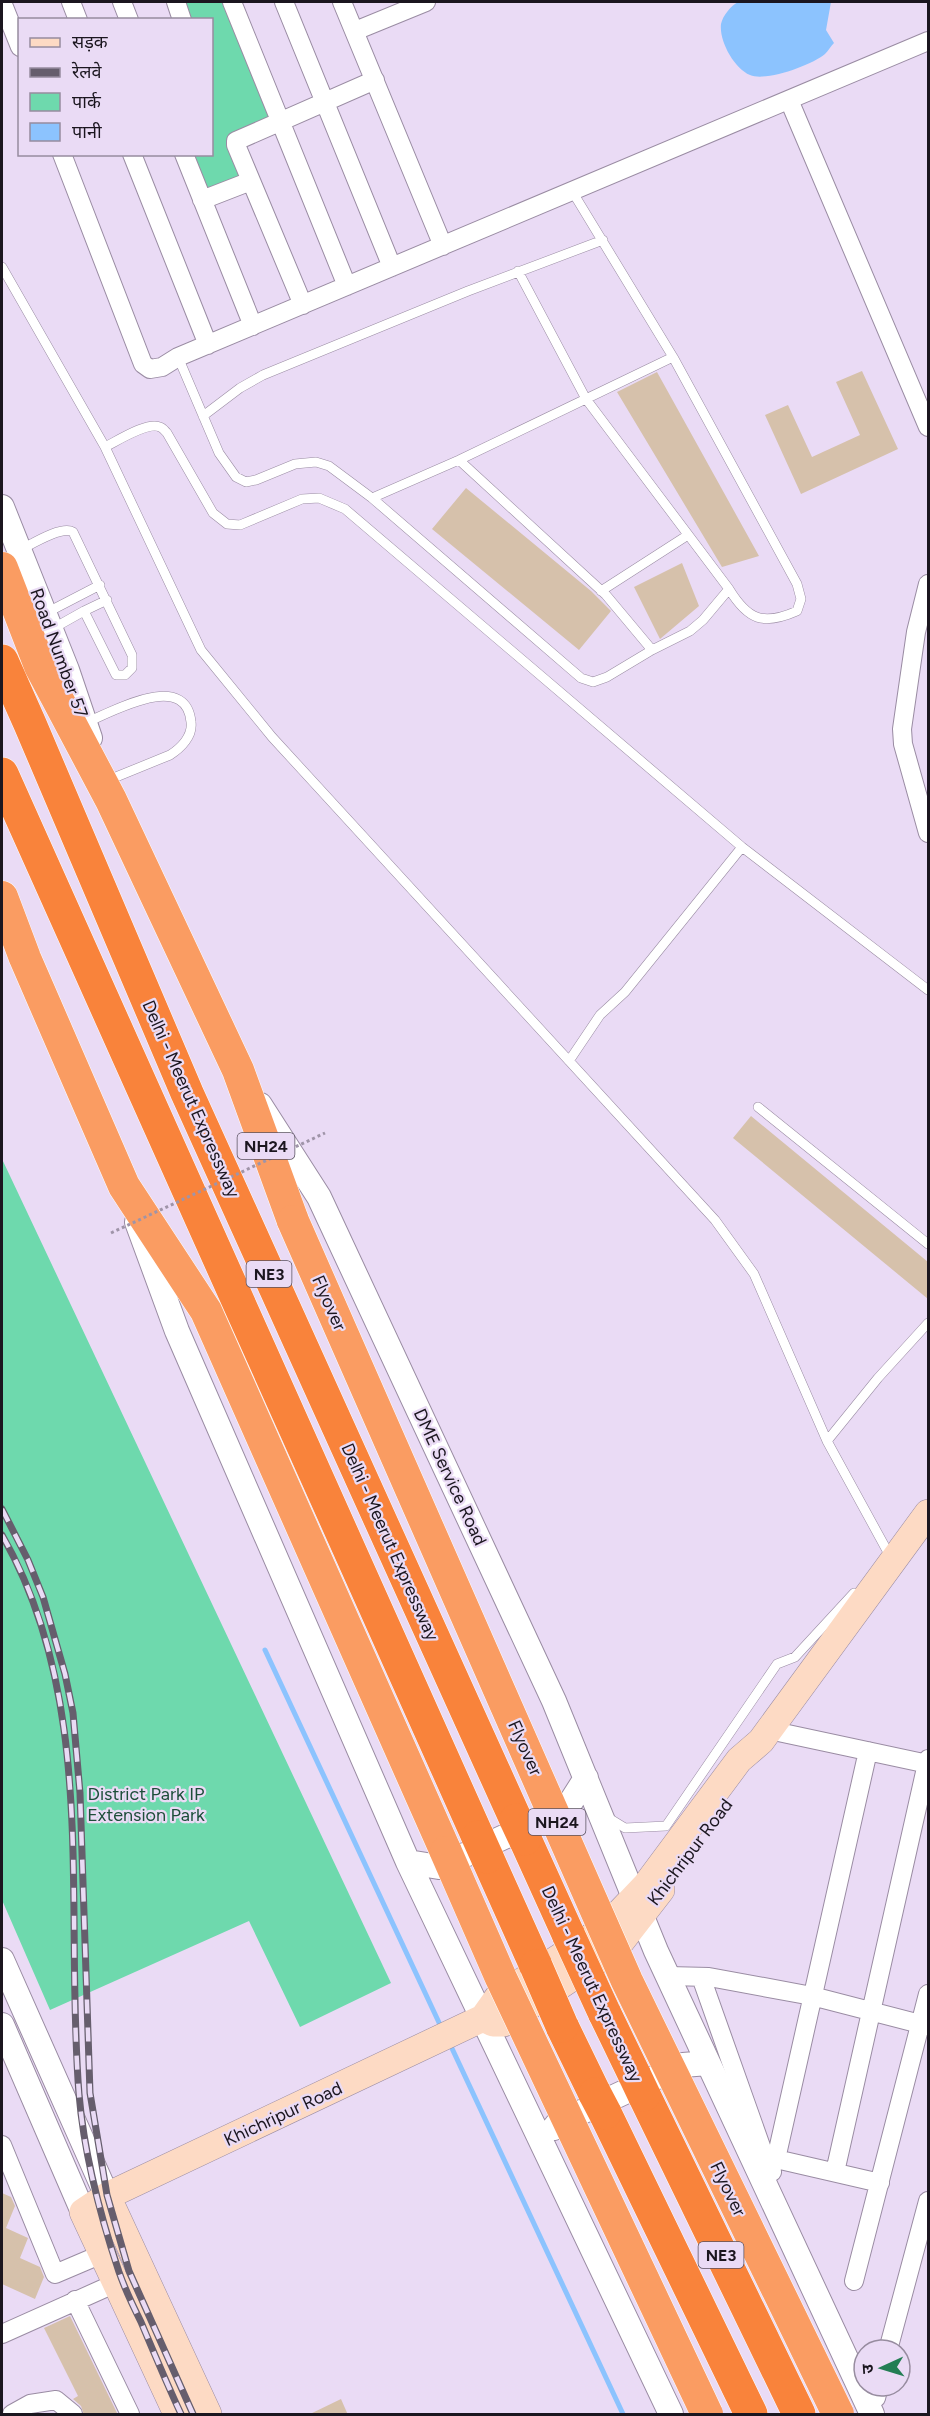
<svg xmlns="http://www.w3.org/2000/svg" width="930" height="2416" font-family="Figtree,'Noto Sans Devanagari',sans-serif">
<rect width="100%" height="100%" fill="#eadbf5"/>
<path fill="#6ed9ad" d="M 180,2 L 228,2 L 277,120 L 231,139 L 247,178 L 204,195 L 187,155 L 212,154 L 212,20 L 188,19 Z
M 2,1159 L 391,1983 L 300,2027 L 249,1921 L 50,2010 L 2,1900 Z"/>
<path fill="#8cc3fe" d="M 738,2 L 831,2 L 826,30 L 834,43 C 831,46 828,51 825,54 C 812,65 766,82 750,75 C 734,68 719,41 721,24 C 723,15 731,6 738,2 Z"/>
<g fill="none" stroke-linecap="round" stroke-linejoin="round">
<path stroke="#8cc3fe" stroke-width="5" d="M 265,1650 L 442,2029
M 449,2042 L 623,2414"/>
</g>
<path fill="#d6c1ab" d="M 862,371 L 898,449 L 801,494 L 765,415 L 788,405 L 812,457 L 860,435 L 836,382 Z
M 657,372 L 759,556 L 722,567 L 617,392 Z
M 466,488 L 591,591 L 611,611 L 579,650 L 432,529 Z
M 682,563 L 699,606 L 660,639 L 634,587 Z
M 751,1116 L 928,1262 L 928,1299 L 733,1138 Z
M 2,2193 L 11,2197 L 15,2206 L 6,2228 L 28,2238 L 20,2258 L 40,2267 L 44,2277 L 35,2299 L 2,2284 Z
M 70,2316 L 118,2415 L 84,2415 L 81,2406 L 73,2399 L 78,2396 L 44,2328 Z
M 341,2399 L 348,2415 L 308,2415 Z"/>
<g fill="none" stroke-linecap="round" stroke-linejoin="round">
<defs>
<path id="service" d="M 572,191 L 673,357
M 2,267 L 105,447 L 201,650 L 272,737 L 715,1220 L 754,1274 L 827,1441 L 890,1556
M 518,271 L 586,399 L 729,589
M 178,357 L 219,453 L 236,477 L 246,482 L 256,480 L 295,464 L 316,462 L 329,466 L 372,498 L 581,678 L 593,682 L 607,677 L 652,650 L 690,631 L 703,620 L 729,589 C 748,620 763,626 797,611 L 801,599 L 797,584 L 673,357 L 459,460 L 372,498
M 203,416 L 240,388 L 263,375 L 468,291 L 603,240
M 105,447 C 117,441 148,421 160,427 C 163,428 165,431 167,433 L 213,513 L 227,524 L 240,525 L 302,499 L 319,498 L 345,509 L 742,847 L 928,990
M 459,460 L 606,595 L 652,650
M 20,550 C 32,544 62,525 73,532 L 132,655 L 132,668 L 125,675 L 116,675 L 84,611 L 52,629
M 601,591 L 688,535
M 84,611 L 107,600
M 46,613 L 100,585
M 85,723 C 110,713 186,669 191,722 C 193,736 181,748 170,755 L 106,781
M 569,1061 L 600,1015 L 625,992 L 742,847
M 758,1107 L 928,1244
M 827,1441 L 878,1378 L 928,1323
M 607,1817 L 625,1828 L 666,1826 L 777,1664 L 795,1657 L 854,1593"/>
<path id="minor" d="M 2,2 L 20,47
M 71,2 L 78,20
M 122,2 L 129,20
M 176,2 L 182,20
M 232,2 L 347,286
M 284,2 L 392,267
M 342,2 L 443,246
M 355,31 L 426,2
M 789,100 L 928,427
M 62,154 L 143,364 L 150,369 L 162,367 L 178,357 L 928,41
M 132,154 L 208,345
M 184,154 L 253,326
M 202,200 L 251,181
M 303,305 L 236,145 L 236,141 L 375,80
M 928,584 L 916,632 L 902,729 L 903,744 L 928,833
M 769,1730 L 928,1764
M 668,1976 L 709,1977 L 812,1996 L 928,2026
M 701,1977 L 763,2152 L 772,2172
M 2,2145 L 55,2274 L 102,2254
M 766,2154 L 776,2159 L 880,2183
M 776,2159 L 868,1751
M 835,2172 L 928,1759
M 854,2281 L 928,1994
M 75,2300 L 130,2414
M 2,2334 L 116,2283
M 888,2350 L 928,2201
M 876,2398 L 879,2386
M 12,2414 L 30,2404 L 56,2400 L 73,2414"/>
<path id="tertiary" d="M 2,507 L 67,670 L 90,738
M 260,1105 L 319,1197 L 554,1701 L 656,1951 L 872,2414
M 137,1222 L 177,1331 L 408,1862 L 671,2414
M 408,1862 L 439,1867 L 567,1808 L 586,1778
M 2,1960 L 107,2196
M 2,2025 L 83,2212
M 554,2128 L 558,2123 L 683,2065 L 708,2063"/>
<path id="secondary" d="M 483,2018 L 493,2023 L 504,2023 L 616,1948 L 661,1890
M 107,2196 L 208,2414
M 177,2414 L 83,2212 L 107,2196 L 483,2018 L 498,1997 L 605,1928 L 646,1885 L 739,1760 L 761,1741 L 769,1730 L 928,1513"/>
<path id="trunk" d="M 2,568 L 40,666 L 111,800 L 238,1070 L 293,1221
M 2,897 L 25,958 L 124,1186 L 206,1311 L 446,1852"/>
<path id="motorway" d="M 2,661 L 30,724 L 187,1093 L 516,1820
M 2,774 L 478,1837
M 525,1839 L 569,1936
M 487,1857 L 536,1966
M 604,2012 L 635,2076
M 562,2026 L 595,2094
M 644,2095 L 799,2414
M 605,2113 L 751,2414"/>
</defs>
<use href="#service" stroke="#9a8ca3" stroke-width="10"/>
<use href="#minor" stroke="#9a8ca3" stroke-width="20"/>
<use href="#tertiary" stroke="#9a8ca3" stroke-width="26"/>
<use href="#secondary" stroke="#9a8ca3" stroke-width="28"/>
<use href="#trunk" stroke="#fff" stroke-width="33"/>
<use href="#motorway" stroke="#fff" stroke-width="34"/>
<use href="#service" stroke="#fff" stroke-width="9"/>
<use href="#minor" stroke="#fff" stroke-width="18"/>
<use href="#tertiary" stroke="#fff" stroke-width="24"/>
<use href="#secondary" stroke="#fddac4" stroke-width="27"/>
<use href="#trunk" stroke="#fa9c62" stroke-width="32"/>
<use href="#motorway" stroke="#f9833b" stroke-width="33"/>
<defs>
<path id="rail" d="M 2,1509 L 28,1560 L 43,1597 L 65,1674 L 73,1713 L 80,1793 L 90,2093 L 107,2195 L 129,2271 L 193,2414
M 2,1535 C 99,1705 64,1907 79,2094 C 84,2154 100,2215 119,2272 C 125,2289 133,2306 141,2322 C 154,2353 167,2384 181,2414"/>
</defs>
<use href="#rail" stroke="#665e6d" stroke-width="7"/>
<use href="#rail" stroke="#eadbf5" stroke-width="4.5" stroke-dasharray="14" stroke-linecap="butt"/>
<defs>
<path id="trunk-bridge" d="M 293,1221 L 627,1981 L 838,2414
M 446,1852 L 501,1978 L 707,2414"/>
<path id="motorway-bridge" d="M 516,1820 L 525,1839
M 478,1837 L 487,1857
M 569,1936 L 604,2012
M 536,1966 L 562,2026
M 635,2076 L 644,2095
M 595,2094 L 605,2113"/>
</defs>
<use href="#trunk-bridge" stroke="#fff" stroke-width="33" stroke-linecap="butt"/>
<use href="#motorway-bridge" stroke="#fff" stroke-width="34" stroke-linecap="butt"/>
<path stroke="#9f94a8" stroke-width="3" stroke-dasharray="3 3" stroke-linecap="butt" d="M 111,1233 L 325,1133"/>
<use href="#trunk-bridge" stroke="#fa9c62" stroke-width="32"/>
<use href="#motorway-bridge" stroke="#f9833b" stroke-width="33"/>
</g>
<g text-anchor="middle" stroke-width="4.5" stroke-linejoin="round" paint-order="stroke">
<g fill="#eadbf5" stroke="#59515f" stroke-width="1.5">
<rect x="237.5" y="1133" width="57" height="26" rx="4.5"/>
<rect x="246.5" y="1261" width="45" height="26" rx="4.5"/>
<rect x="528.5" y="1809" width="57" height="26" rx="4.5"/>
<rect x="698.5" y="2242" width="45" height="26" rx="4.5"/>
</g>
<g font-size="16" font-weight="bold" fill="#1b161f">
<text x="266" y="1152">NH24</text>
<text x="269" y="1280">NE3</text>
<text x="557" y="1828">NH24</text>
<text x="721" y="2261">NE3</text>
</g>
<g font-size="18" fill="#1b161f" stroke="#eadbf5">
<text transform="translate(59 653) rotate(70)" y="6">Road Number 57</text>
<text transform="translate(191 1099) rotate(66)" y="6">Delhi - Meerut Expressway</text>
<text transform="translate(329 1303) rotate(66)" y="6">Flyover</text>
<text transform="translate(450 1477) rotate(65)" y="6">DME Service Road</text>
<text transform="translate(390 1542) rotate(66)" y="6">Delhi - Meerut Expressway</text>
<text transform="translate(525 1748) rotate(66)" y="6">Flyover</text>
<text transform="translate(690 1852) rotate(-53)" y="6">Khichripur Road</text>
<text transform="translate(592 1984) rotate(65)" y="6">Delhi - Meerut Expressway</text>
<text transform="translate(283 2114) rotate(-25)" y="6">Khichripur Road</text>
<text transform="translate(728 2189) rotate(64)" y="6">Flyover</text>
</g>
<g font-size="18" fill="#1d4e3a" stroke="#eadbf5">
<text x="146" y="1800">District Park IP<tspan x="146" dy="21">Extension Park</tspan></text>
</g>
</g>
<rect width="930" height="2416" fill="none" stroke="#1b161f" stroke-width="6"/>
<rect x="18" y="18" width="195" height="138" fill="#eadbf5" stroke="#978c9f" stroke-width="1.5"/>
<rect x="30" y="38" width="30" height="9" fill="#fddac4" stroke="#978c9f" stroke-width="1.5"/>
<text x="72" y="48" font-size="18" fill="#1b161f">सड़क</text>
<rect x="30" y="68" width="30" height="9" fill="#665e6d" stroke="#978c9f" stroke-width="1.5"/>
<text x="72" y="78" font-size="18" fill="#1b161f">रेलवे</text>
<rect x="30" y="93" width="30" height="18" fill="#6ed9ad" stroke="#978c9f" stroke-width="1.5"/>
<text x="72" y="108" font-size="18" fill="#1b161f">पार्क</text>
<rect x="30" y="123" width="30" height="18" fill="#8cc3fe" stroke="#978c9f" stroke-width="1.5"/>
<text x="72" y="138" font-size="18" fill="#1b161f">पानी</text>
<g transform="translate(882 2368) rotate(266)"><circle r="28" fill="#eadbf5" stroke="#978c9f" stroke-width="1.5"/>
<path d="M0-4.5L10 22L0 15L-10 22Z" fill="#237e54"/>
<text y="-9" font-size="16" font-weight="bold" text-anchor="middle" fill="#1b161f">उ</text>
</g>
</svg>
